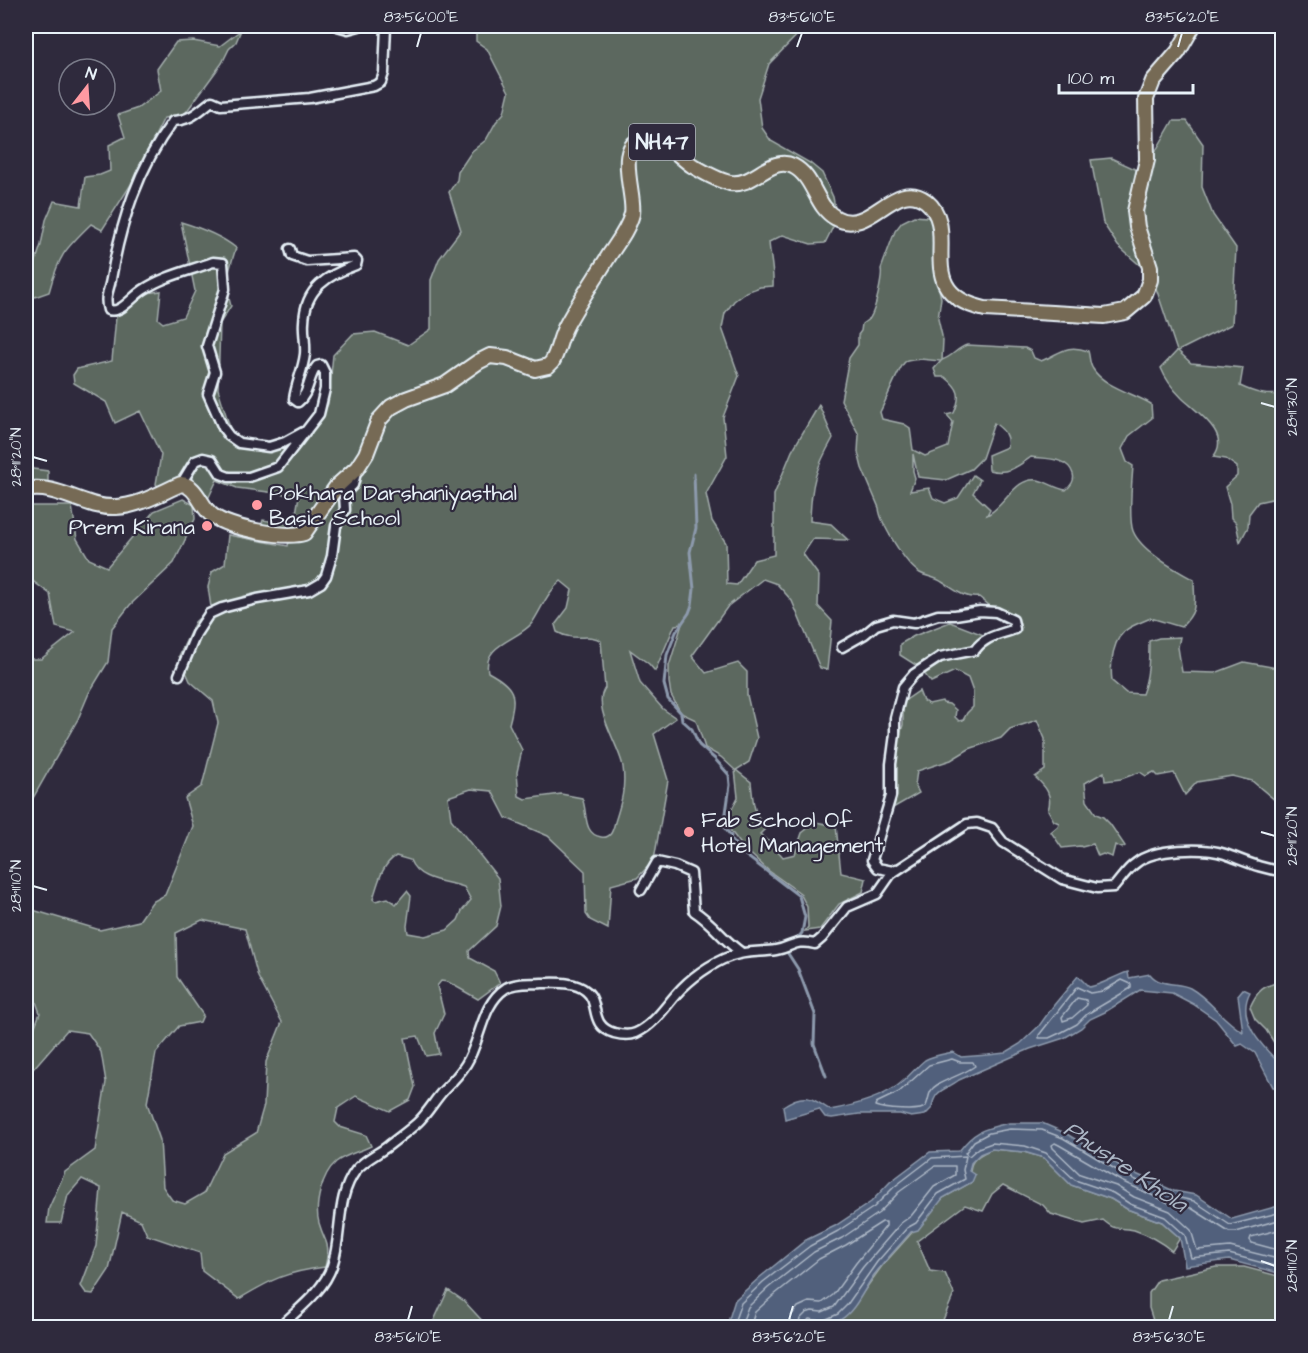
<svg xmlns="http://www.w3.org/2000/svg" width="1308" height="1353" font-family="'Architects Daughter',sans-serif">
<rect width="100%" height="100%" fill="#2f2a3d"/>
<filter id="ink" filterUnits="userSpaceOnUse"><feTurbulence type="fractalNoise" baseFrequency=".0167" numOctaves="2"/><feDisplacementMap in="SourceGraphic" scale="12" xChannelSelector="R" yChannelSelector="G"/><feConvolveMatrix kernelMatrix="1 2 1 2 8 2 1 2 1" color-interpolation-filters="sRGB"/></filter>
<g filter="url(#ink)">
<path fill="#5b685e" stroke="#a2acab" stroke-width="1.5" fill-rule="evenodd" d="M 476,26 L 806,26 L 769,64 L 758,98 L 762,128 L 771,141 L 810,163 L 822,173 L 833,197 L 837,219 L 825,243 L 811,244 L 783,235 L 769,242 C 770,257 774,270 773,286 L 760,287 L 746,292 L 734,301 L 725,313 L 722,328 L 739,376 L 723,417 L 727,456 L 706,494 L 712,521 L 726,543 L 727,584 L 737,585 L 754,560 L 774,555 L 774,495 L 792,451 L 819,405 L 833,438 C 815,470 811,484 810,521 L 831,524 L 848,540 L 813,539 L 803,554 L 819,576 L 818,606 L 832,621 L 827,670 L 820,668 L 792,601 L 777,584 L 763,579 L 728,606 L 692,656 L 706,673 L 738,663 L 747,672 L 747,695 L 757,738 L 749,762 L 736,770 L 751,782 C 753,800 753,815 766,828 L 760,834 L 771,843 L 783,857 L 795,854 L 802,833 L 816,822 L 836,826 L 841,873 L 866,879 L 863,892 L 839,904 L 820,929 L 805,931 L 808,927 L 807,907 L 800,893 L 769,871 L 743,847 L 730,830 L 730,813 L 738,797 L 735,770 L 721,757 L 705,748 L 696,720 L 681,713 L 671,695 L 669,682 L 669,666 L 682,624 L 675,625 L 655,671 L 649,664 L 630,650 L 640,683 L 663,709 L 676,718 L 654,734 L 668,780 L 654,860 L 637,878 L 611,885 L 608,929 L 590,920 L 586,914 L 585,871 L 548,836 L 506,818 L 492,791 L 471,789 L 448,797 L 451,819 L 498,878 L 501,906 L 496,926 L 469,951 L 470,958 L 494,971 L 500,983 L 478,999 L 448,982 L 441,981 L 437,986 L 444,1014 L 435,1033 L 439,1054 L 426,1056 L 418,1036 L 405,1038 L 415,1087 L 410,1100 L 390,1111 L 356,1096 L 338,1108 L 335,1122 L 340,1127 L 366,1135 L 371,1146 C 361,1151 345,1155 336,1162 C 322,1174 314,1205 319,1223 C 326,1247 331,1240 325,1267 C 286,1272 272,1279 239,1299 L 202,1271 L 200,1253 L 147,1235 L 141,1221 L 122,1212 L 109,1270 L 93,1294 L 86,1293 L 81,1286 L 96,1246 L 101,1188 L 82,1179 L 68,1195 L 61,1223 L 47,1223 L 49,1208 L 65,1172 L 95,1150 L 106,1082 L 101,1052 L 88,1033 L 67,1030 L 26,1077 L 26,1049 L 40,1013 L 26,974 L 26,908 L 100,930 L 139,921 L 152,902 L 165,895 L 193,826 L 185,798 L 202,786 L 218,723 L 213,701 L 190,681 L 179,656 L 195,622 L 211,607 L 208,587 L 212,572 L 225,564 L 228,535 L 288,546 L 290,536 L 261,527 L 263,520 L 294,525 L 299,496 L 237,488 L 217,480 L 208,499 L 190,487 L 161,491 L 156,484 L 161,455 L 140,411 L 115,423 L 106,402 L 74,383 L 73,375 L 77,369 L 112,361 L 116,317 L 147,293 L 161,291 L 158,319 L 163,323 L 183,317 L 195,291 L 181,222 C 201,228 220,235 236,248 C 229,270 224,283 231,306 L 220,323 L 218,389 L 235,444 L 270,449 L 313,430 L 328,404 L 333,355 L 353,334 L 375,332 L 408,345 L 431,329 L 431,280 L 439,259 L 461,230 L 449,192 L 457,180 L 458,172 L 472,151 L 486,140 L 496,122 L 504,113 L 509,92 L 487,49 L 476,41 ZM 561,581 L 572,590 L 568,608 L 555,625 L 557,632 C 575,643 590,632 601,641 L 605,688 C 591,707 620,746 623,767 C 626,788 621,803 615,822 C 613,830 611,839 601,837 C 582,834 588,811 582,798 L 561,794 L 525,799 L 519,796 L 517,772 L 522,750 L 509,724 C 517,694 515,687 488,672 C 482,644 519,640 532,623 C 541,610 547,592 561,581 ZM 396,856 L 410,860 C 418,881 446,881 464,887 L 471,900 L 462,911 L 458,920 L 447,930 L 425,936 L 408,933 L 407,926 L 411,896 L 407,891 L 396,904 L 388,898 L 375,901 L 373,899 C 378,883 382,864 396,856 ZM 202,920 L 245,929 L 258,977 L 282,1022 L 266,1062 L 264,1105 L 256,1133 L 223,1153 L 204,1193 L 185,1204 L 172,1200 L 163,1187 L 160,1140 L 147,1103 L 156,1053 L 179,1026 L 200,1022 L 203,1015 L 177,977 L 176,933 Z
M 241,30 L 236,42 L 229,49 L 222,63 L 184,115 L 164,118 L 130,186 L 102,230 L 91,224 C 64,250 59,255 49,292 L 32,298 L 32,273 L 41,245 L 46,220 L 54,201 L 81,206 L 85,177 L 100,175 L 110,171 L 109,145 L 125,137 L 118,115 L 138,108 L 161,91 L 157,69 L 176,42 L 193,41 L 220,46 Z
M 1173,121 L 1187,121 L 1203,144 L 1202,187 L 1213,215 L 1236,248 L 1232,324 L 1178,351 L 1191,363 L 1243,368 L 1240,386 C 1255,393 1266,396 1282,394 L 1282,501 L 1276,498 L 1258,502 L 1249,514 L 1248,527 L 1240,542 L 1236,523 L 1231,518 L 1230,504 L 1225,487 L 1237,476 L 1237,467 L 1226,459 L 1213,457 C 1232,434 1198,413 1182,398 C 1174,390 1165,378 1161,368 L 1177,351 L 1152,276 L 1118,246 L 1103,223 L 1091,160 L 1111,158 L 1137,170 L 1150,161 Z
M 914,216 L 927,217 L 933,221 L 936,276 L 941,298 L 938,319 L 943,340 L 942,360 C 952,357 957,348 967,345 L 1025,348 L 1031,351 L 1034,358 L 1041,361 C 1060,354 1065,343 1088,351 C 1090,357 1089,364 1093,369 C 1103,386 1135,394 1151,404 L 1152,418 L 1129,436 L 1122,449 L 1127,462 L 1133,466 C 1132,481 1128,518 1133,531 C 1141,551 1176,570 1194,580 C 1194,603 1199,610 1181,627 L 1151,618 C 1144,621 1136,624 1129,628 C 1112,637 1110,665 1112,681 L 1126,693 L 1142,694 C 1149,676 1149,660 1149,641 L 1159,638 L 1180,637 L 1178,647 L 1182,672 L 1215,673 L 1244,662 L 1277,668 L 1282,664 L 1282,806 L 1252,781 L 1232,776 L 1197,782 L 1185,795 L 1174,773 L 1158,776 L 1154,772 L 1146,776 L 1140,772 L 1121,779 L 1105,781 L 1104,772 L 1085,783 L 1087,801 L 1096,814 L 1103,817 L 1110,824 L 1125,846 L 1122,848 L 1115,845 L 1112,857 L 1103,854 L 1098,856 L 1093,844 L 1082,847 L 1080,846 L 1062,848 L 1051,832 L 1058,826 L 1059,823 L 1054,821 L 1048,810 C 1053,795 1046,787 1035,777 L 1045,770 L 1045,739 L 1037,720 L 1010,729 L 1001,738 L 969,749 L 951,760 L 917,771 L 915,785 L 919,793 L 891,809 L 898,741 L 903,725 L 903,702 L 919,691 L 923,701 L 929,704 L 942,701 L 943,703 L 949,704 L 956,710 L 955,717 L 959,721 L 963,720 L 967,713 L 973,707 L 973,692 L 968,678 L 955,671 L 931,682 L 919,667 L 900,655 L 900,644 L 914,636 L 950,622 L 986,636 L 1011,628 L 1018,624 L 1010,615 L 994,609 L 979,597 C 964,599 954,589 942,582 C 935,577 927,577 920,573 C 906,565 880,523 879,508 L 862,468 L 858,452 L 859,435 L 841,400 L 849,358 L 858,345 L 858,335 L 861,331 L 862,324 C 863,323 869,319 870,318 C 875,311 883,277 881,269 L 895,231 L 902,222 ZM 920,359 L 941,361 L 934,369 L 937,377 L 945,377 C 959,388 962,395 954,413 L 947,415 L 953,422 L 948,447 L 925,456 L 913,450 L 910,428 L 904,424 L 882,419 L 880,412 C 885,403 900,365 905,362 C 908,360 916,360 920,359 ZM 994,423 C 1003,429 1009,435 1007,447 L 988,455 L 989,470 C 1007,475 1017,467 1031,457 C 1045,459 1068,457 1073,474 C 1075,481 1071,485 1066,490 C 1056,489 1048,482 1038,480 C 1015,476 1005,507 987,515 L 990,509 L 973,493 L 980,480 L 973,475 L 958,498 L 945,503 L 933,498 L 929,488 L 910,491 L 915,478 L 913,471 L 913,454 L 918,477 L 946,480 L 971,469 L 982,458 Z
M 26,462 L 33,469 L 48,471 L 48,486 L 42,482 L 26,485 Z
M 183,499 L 194,505 L 195,519 L 174,563 L 130,605 L 112,628 L 108,662 L 89,693 L 78,719 L 29,805 L 26,809 L 26,659 L 41,659 L 75,632 L 56,627 L 50,594 L 26,576 L 26,506 L 72,506 L 77,539 L 89,559 L 107,567 L 154,511 Z
M 1282,981 L 1282,1055 L 1266,1030 L 1255,1019 L 1250,1007 C 1258,989 1264,986 1282,981 Z
M 992,1149 L 1024,1152 L 1044,1158 L 1072,1185 L 1111,1199 L 1127,1209 L 1162,1222 L 1180,1238 L 1172,1251 C 1161,1242 1149,1235 1134,1230 C 1118,1226 1118,1233 1103,1220 L 1084,1224 L 1051,1214 L 1043,1205 L 1003,1185 L 992,1194 L 983,1211 L 965,1205 L 917,1241 L 930,1271 L 945,1273 L 954,1294 L 940,1327 L 803,1328 L 813,1324 L 825,1326 L 851,1309 L 882,1266 L 943,1198 L 972,1182 C 966,1163 975,1156 992,1149 Z
M 1216,1267 L 1244,1267 L 1282,1277 L 1282,1327 L 1155,1327 L 1149,1308 L 1149,1293 L 1158,1280 Z
M 448,1290 L 464,1301 L 488,1327 L 431,1327 Z"/>
<path fill="#51607b" stroke="#8d9aad" stroke-width="1.5" d="M 1128,972 L 1129,978 L 1150,974 C 1160,987 1178,982 1190,988 C 1210,999 1223,1021 1243,1032 L 1238,995 L 1243,989 L 1250,992 C 1235,1020 1263,1047 1282,1066 L 1282,1088 L 1273,1087 L 1255,1053 L 1242,1044 L 1237,1046 L 1216,1020 L 1193,1004 L 1172,993 L 1140,990 L 1105,1012 L 1090,1019 L 1081,1028 L 1064,1038 L 1030,1049 L 959,1080 C 946,1090 934,1089 932,1108 L 925,1115 L 911,1117 L 900,1114 L 859,1114 L 832,1118 L 825,1117 L 819,1109 L 785,1119 L 783,1106 C 804,1092 811,1097 830,1110 C 852,1106 878,1099 897,1086 C 907,1079 917,1066 925,1060 C 932,1056 944,1054 953,1052 L 961,1057 L 988,1055 L 1005,1053 L 1020,1044 L 1039,1026 L 1054,1005 L 1078,976 L 1089,987 C 1103,985 1114,976 1128,972 Z
M 1009,1123 L 1042,1123 L 1065,1133 L 1127,1170 L 1174,1191 L 1196,1195 L 1232,1219 L 1282,1205 L 1282,1274 L 1229,1260 L 1185,1266 L 1180,1238 L 1162,1222 L 1127,1209 L 1111,1199 L 1071,1185 L 1044,1158 L 1024,1152 L 992,1149 L 980,1154 L 971,1163 L 969,1171 L 975,1175 L 972,1182 L 943,1198 L 918,1230 L 911,1232 C 899,1246 886,1260 874,1275 C 864,1289 855,1312 840,1320 C 828,1327 816,1323 803,1327 L 723,1327 L 727,1325 L 735,1300 L 759,1278 L 806,1240 L 835,1226 L 871,1202 L 890,1182 L 930,1152 L 959,1151 C 975,1130 984,1129 1009,1123 Z"/>
<g fill="none" stroke-linecap="round" stroke-linejoin="round">
<path stroke="#acb7c6" stroke-width="1.5" d="M 1122,980 L 1131,984 L 1131,988 L 1087,1014 L 1077,1024 L 1062,1032 L 1049,1038 L 1039,1038 L 1039,1035 L 1077,987 L 1090,993 L 1103,991 Z
M 1077,998 L 1086,1000 L 1087,1005 L 1072,1018 L 1063,1021 L 1062,1017 Z
M 952,1059 L 960,1062 L 973,1062 L 975,1066 C 964,1074 949,1078 937,1085 C 927,1091 930,1098 926,1106 C 921,1113 883,1109 875,1106 L 876,1103 L 899,1092 L 929,1065 Z
M 1282,1212 L 1230,1225 L 1194,1201 L 1171,1196 L 1125,1175 L 1063,1138 L 1042,1130 L 1010,1129 L 989,1133 L 974,1141 L 965,1153 L 969,1156 L 978,1148 L 992,1143 L 1025,1146 L 1046,1153 L 1075,1180 L 1113,1193 L 1130,1204 L 1165,1217 L 1185,1235 L 1191,1258 L 1229,1254 L 1282,1268
M 1282,1219 L 1236,1232 L 1229,1232 L 1191,1208 L 1169,1203 L 1121,1181 L 1059,1145 L 1055,1143 L 1052,1145 L 1053,1148 L 1080,1174 L 1116,1186 L 1134,1197 L 1170,1211 L 1191,1230 L 1197,1250 L 1230,1247 L 1282,1260
M 1282,1229 L 1251,1237 L 1250,1240 L 1252,1243 L 1282,1251
M 732,1328 L 741,1303 L 763,1282 L 810,1246 L 838,1231 L 874,1207 L 894,1187 L 932,1158 L 966,1156 L 963,1170 L 965,1179 L 938,1194 L 916,1223 L 907,1228 L 877,1262 L 847,1305 L 838,1314 L 822,1321 L 809,1319 L 806,1323 L 805,1328
M 740,1328 L 748,1307 L 768,1288 L 814,1252 L 842,1238 L 879,1213 L 899,1192 L 935,1166 L 955,1166 L 955,1175 L 934,1187 L 911,1216 L 901,1223 L 863,1267 L 834,1307 L 822,1312 L 812,1311 L 806,1313 L 800,1319 L 798,1328
M 750,1328 L 755,1312 L 774,1295 L 819,1259 L 846,1245 L 882,1222 L 886,1222 L 886,1226 L 856,1263 L 833,1295 L 822,1303 L 809,1302 L 798,1307 L 791,1316 L 789,1328"/>
<path stroke="#8d9aad" stroke-width="3" d="M 694,474 L 696,528 L 690,552 L 694,589 L 692,605 L 689,613 L 676,632 L 667,655 L 664,684 L 668,699 L 681,713 L 682,720 L 692,729 L 699,745 L 715,759 L 729,775 L 730,785 L 724,827 L 731,836 L 730,838 L 740,851 L 799,896 L 805,917 L 802,933 L 796,940
M 790,948 L 787,952 L 798,969 L 815,1014 L 814,1044 L 826,1076"/>
<defs>
<path id="minor" d="M 337,26 L 348,29 L 359,26
M 307,430 L 285,442 L 269,447 L 239,443 L 229,436 L 223,428 L 208,394 L 215,372 L 207,346 L 225,289 L 223,263 L 213,262 C 189,271 164,276 143,290 C 132,297 121,314 108,310 C 104,297 109,291 111,279 C 121,222 138,168 173,121 C 192,120 198,111 212,101 L 221,105 L 310,98 L 374,86 L 381,82 L 384,73 L 386,26
M 181,484 L 195,461 L 203,458 L 212,460 L 221,474 L 229,477 L 249,477 L 278,467 L 319,414 L 325,389 L 325,373 L 321,365 L 317,366 C 308,376 310,393 298,402 L 294,399 C 296,384 303,370 305,354 C 306,343 303,332 304,322 C 305,288 328,275 356,265 L 357,261 L 354,258 L 307,261 L 292,256 L 290,249
M 842,647 L 865,634 L 876,625 L 893,620 L 914,623 L 938,615 L 955,615 L 980,611 L 996,612 L 1013,620 L 1015,629 C 999,635 985,636 975,650 L 940,657 L 914,674 L 903,687 L 895,718 L 895,734 L 891,764 L 891,796 L 872,860 L 878,868 L 893,871 L 896,869
M 179,675 L 196,634 L 209,614 L 222,608 L 257,599 L 309,590 L 321,583 L 326,576 L 332,556 L 336,526 L 345,510 L 344,494 L 353,485 L 357,469
M 641,890 L 657,862 L 675,866 L 691,873 L 694,911 C 713,923 724,941 742,953
M 279,1328 C 298,1309 323,1292 332,1266 C 343,1235 335,1198 356,1170 C 365,1159 378,1154 388,1146 C 398,1138 408,1131 417,1123 C 427,1114 434,1101 443,1091 C 451,1083 460,1074 466,1064 C 481,1041 481,1004 506,988 C 516,982 531,984 542,983 C 556,983 574,981 586,991 C 601,1003 588,1025 614,1033 C 622,1035 629,1036 636,1033 C 656,1024 667,1003 682,988 C 696,974 719,958 739,954 C 751,951 764,952 776,950 C 793,947 794,939 815,944 L 822,938 L 847,907 L 877,894 L 891,874 L 967,824 L 977,823 L 992,828 L 1003,842 L 1062,879 L 1097,888 L 1114,887 C 1121,879 1127,869 1136,863 C 1154,848 1204,847 1225,854 C 1245,861 1261,869 1282,871"/>
<path id="trunk" d="M 26,490 C 57,483 85,509 116,507 C 139,506 160,493 181,484 C 197,485 201,508 213,516 C 229,528 285,539 304,533 L 337,486 L 357,468 L 366,454 L 379,420 L 391,407 L 406,399 L 445,385 L 478,362 L 490,356 L 507,358 L 535,369 L 548,366 L 552,362 C 559,350 560,336 567,324 C 580,300 596,277 610,254 C 618,242 628,229 632,214 C 636,195 612,141 647,139 C 665,138 679,157 693,166 C 705,173 717,180 730,183 C 754,187 771,155 793,166 C 815,177 815,207 836,218 C 870,237 894,177 926,201 C 963,231 908,292 985,309 L 1104,316 L 1125,312 L 1144,296 L 1150,280 L 1150,267 L 1137,227 L 1135,211 L 1147,160 L 1146,99 L 1153,81 L 1178,52 L 1193,26"/>
</defs>
<use href="#minor" stroke="#e8f1f8" stroke-width="13"/>
<use href="#trunk" stroke="#e8f1f8" stroke-width="18"/>
<use href="#minor" stroke="#2f2a3d" stroke-width="8"/>
<use href="#trunk" stroke="#766a54" stroke-width="14"/>
</g>
</g>
<path fill="none" stroke="#e8f1f8" stroke-width="2" d="M 417,47 L 421,33M 797,47 L 802,33M 1178,47 L 1182,33M 1261,403 L 1275,407M 33,457 L 47,461M 1261,832 L 1275,836M 33,886 L 47,890M 1261,1261 L 1275,1266M 408,1320 L 412,1306M 789,1320 L 793,1306M 1169,1320 L 1173,1306"/>
<g fill="#ff9aa2" stroke="#2f2a3d" stroke-width="2">
<circle cx="257" cy="505" r="6"/>
<circle cx="207" cy="526" r="6"/>
<circle cx="689" cy="832" r="6"/>
</g>
<g text-anchor="middle" stroke-width="4.5" stroke-linejoin="round" paint-order="stroke">
<rect fill="#2f2a3d" stroke="#b0b5c0" stroke-width="1.5" x="629" y="124" width="66" height="36" rx="4.5"/>
<g font-size="21" font-weight="bold" fill="#e8f1f8">
<text x="662" y="149">NH47</text>
</g>
<g font-size="22" fill="#e8f1f8" stroke="#2f2a3d" text-anchor="start">
<text x="269" y="500">Pokhara Darshaniyasthal<tspan x="269" dy="25">Basic School</tspan></text>
<text x="195" y="534" text-anchor="end">Prem Kirana</text>
<text x="701" y="827">Fab School Of<tspan x="701" dy="25">Hotel Management</tspan></text>
</g>
<g font-size="24" font-style="italic" fill="#acb7c6" stroke="#2f2a3d">
<text transform="translate(1126 1166) rotate(34)" y="8">Phusre Khola</text>
</g>
</g>
<rect width="1308" height="1353" fill="none" stroke="#2f2a3d" stroke-width="66"/>
<g transform="translate(87 87) rotate(17)"><circle r="28" fill="#2f2a3d" stroke="#797a88" stroke-width="1.5"/>
<path d="M0-4.5L10 22L0 15L-10 22Z" fill="#ff9aa2"/>
<text y="-9" font-size="16" font-weight="bold" text-anchor="middle" fill="#e8f1f8">N</text>
</g>
<path d="M1059 84v9h134v-9" fill="none" stroke="#e8f1f8" stroke-width="3"/>
<text x="1068" y="84" font-size="18" fill="#e8f1f8" stroke="#2f2a3d" stroke-width="4.5" paint-order="stroke">100 m</text>
<rect x="33" y="33" width="1242" height="1287" fill="none" stroke="#e8f1f8" stroke-width="2"/>
<g font-size="15" text-anchor="middle" fill="#e8f1f8">
<text x="421" y="22">83°56'00"E</text>
<text x="802" y="22">83°56'10"E</text>
<text x="1182" y="22">83°56'20"E</text>
<text transform="translate(1292 407) rotate(-90)" y="5">28°11'30"N</text>
<text transform="translate(16 457) rotate(-90)" y="5">28°11'20"N</text>
<text transform="translate(1292 836) rotate(-90)" y="5">28°11'20"N</text>
<text transform="translate(16 886) rotate(-90)" y="5">28°11'10"N</text>
<text transform="translate(1292 1266) rotate(-90)" y="5">28°11'10"N</text>
<text x="408" y="1342">83°56'10"E</text>
<text x="789" y="1342">83°56'20"E</text>
<text x="1169" y="1342">83°56'30"E</text>
</g>
</svg>
